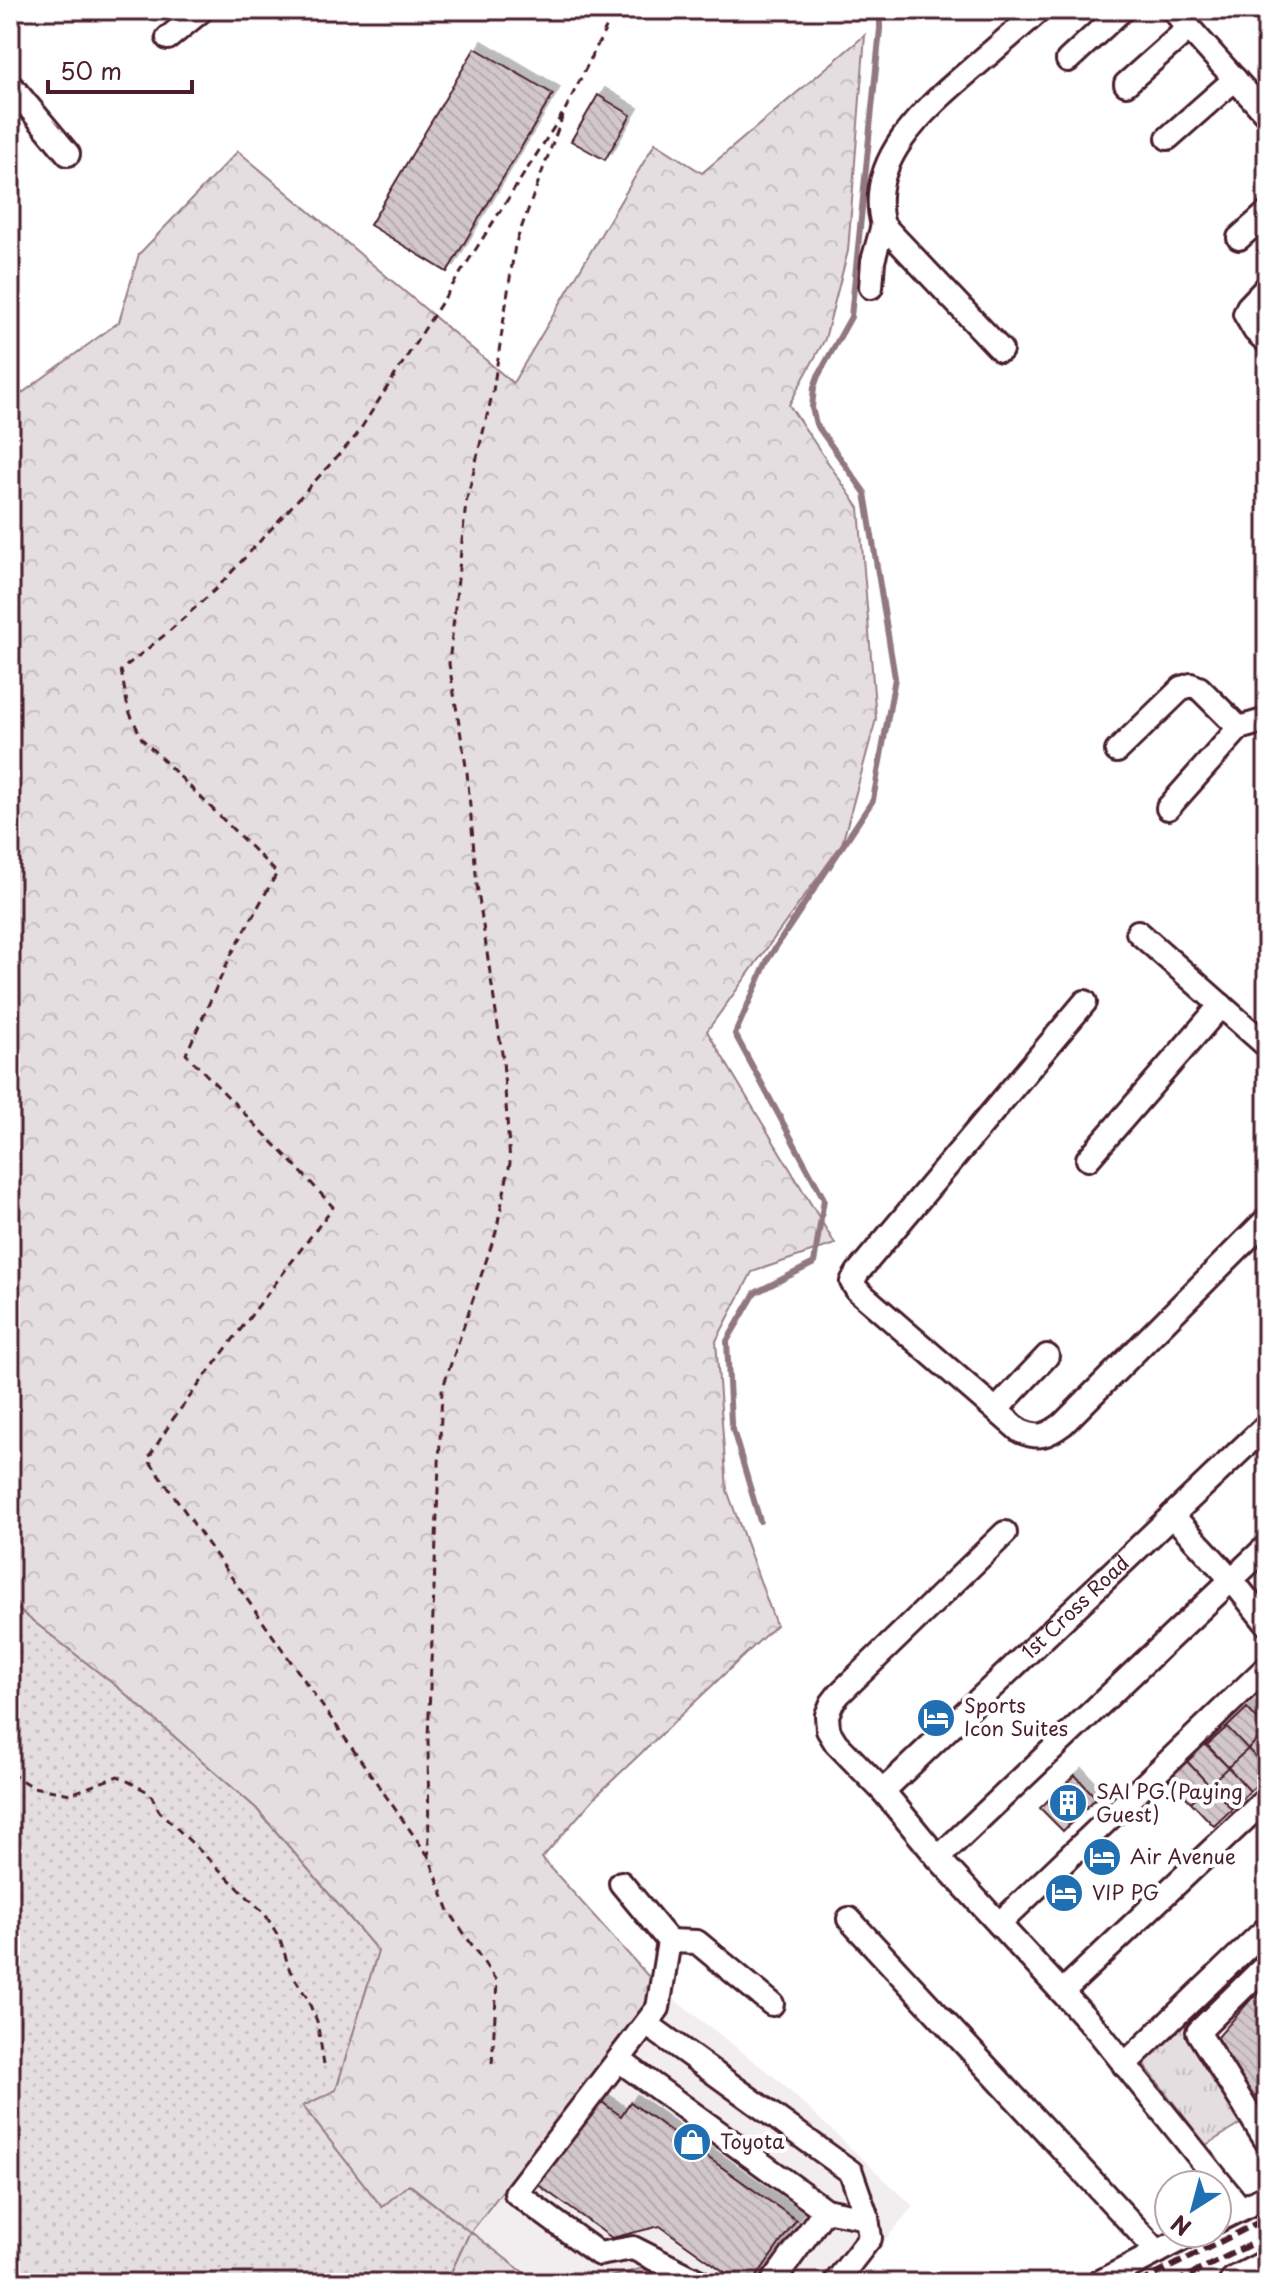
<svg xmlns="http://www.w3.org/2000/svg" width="1277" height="2293" font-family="'Playpen Sans',sans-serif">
<defs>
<pattern id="grass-dots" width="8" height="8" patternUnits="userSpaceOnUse" patternTransform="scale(2)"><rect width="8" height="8" fill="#e5dee0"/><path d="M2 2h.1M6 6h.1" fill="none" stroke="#c6bec0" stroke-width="1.8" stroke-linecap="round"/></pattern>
<pattern id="forest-crowns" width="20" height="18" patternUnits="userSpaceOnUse" patternTransform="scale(2)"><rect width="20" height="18" fill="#e5dee0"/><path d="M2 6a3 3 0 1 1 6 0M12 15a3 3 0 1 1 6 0" fill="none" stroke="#c6bec0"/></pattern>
<pattern id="park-tufts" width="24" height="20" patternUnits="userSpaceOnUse" patternTransform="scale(2)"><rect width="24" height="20" fill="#e5dee0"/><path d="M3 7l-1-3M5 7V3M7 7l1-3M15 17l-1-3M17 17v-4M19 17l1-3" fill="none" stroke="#c6bec0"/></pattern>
<pattern id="building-back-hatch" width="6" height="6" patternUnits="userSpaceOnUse" patternTransform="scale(2)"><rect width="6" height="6" fill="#d2c7cb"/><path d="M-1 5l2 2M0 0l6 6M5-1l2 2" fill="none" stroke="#b6aaae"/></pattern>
<filter id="shadow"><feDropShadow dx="7" dy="-7" stdDeviation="0" flood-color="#0004"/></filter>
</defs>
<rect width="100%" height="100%" fill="#fff"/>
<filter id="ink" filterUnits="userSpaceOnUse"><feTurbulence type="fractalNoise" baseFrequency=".0125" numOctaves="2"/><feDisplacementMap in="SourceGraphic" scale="16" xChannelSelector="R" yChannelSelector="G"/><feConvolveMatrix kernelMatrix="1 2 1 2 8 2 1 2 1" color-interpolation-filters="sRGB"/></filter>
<g filter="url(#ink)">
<path fill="#f2eeef" d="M 658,1987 L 776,2078 L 913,2206 L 853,2280 L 855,2283 L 663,2283 L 643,2268 L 588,2283 L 537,2283 L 470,2232 Z"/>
<path fill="url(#grass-dots)" stroke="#987e86" stroke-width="2" d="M 10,1603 L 120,1689 L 256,1808 L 378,1951 L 336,2091 L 303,2106 L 382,2207 L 408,2184 L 470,2232 L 446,2283 L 10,2283 Z"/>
<path fill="url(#forest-crowns)" stroke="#987e86" stroke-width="2" d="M 865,35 L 848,251 L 825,339 L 789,405 L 859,508 L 876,719 L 842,844 L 707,1031 L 835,1244 L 752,1272 L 716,1341 L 727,1490 L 776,1625 L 596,1796 L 542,1858 L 658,1987 L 471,2232 L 537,2283 L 446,2283 L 470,2232 L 409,2184 L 382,2207 L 303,2106 L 336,2090 L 378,1951 L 256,1808 L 120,1689 L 10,1603 L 10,402 L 119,322 L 139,254 L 238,151 L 513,383 L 655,143 L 702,173 Z
M 643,2268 L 663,2283 L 588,2283 Z"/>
<path fill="url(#park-tufts)" stroke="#987e86" stroke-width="2" d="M 1267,1937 L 1267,1951 L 1187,2030 L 1245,2121 L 1206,2145 L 1139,2058 Z"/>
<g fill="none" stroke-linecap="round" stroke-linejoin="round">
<path stroke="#91787e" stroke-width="6" d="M 760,1521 L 731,1423 L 727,1341 L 755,1293 L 814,1263 L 824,1199 L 735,1034 L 768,959 L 873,800 L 895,678 L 865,493 L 816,424 L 812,408 L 814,387 L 818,376 L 851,317 L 880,29 L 880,10"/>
</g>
<path fill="url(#building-back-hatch)" stroke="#4a1f2b" stroke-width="2" filter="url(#shadow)" d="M 475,48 L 553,94 L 447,272 L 370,225 Z
M 598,95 L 631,115 L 605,160 L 571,141 Z
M 1247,1708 L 1267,1730 L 1248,1749 L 1227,1727 Z
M 1227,1727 L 1248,1749 L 1228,1767 L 1207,1745 Z
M 1267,1730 L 1267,1769 L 1248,1749 Z
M 1204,1743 L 1228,1767 L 1209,1785 L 1186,1760 Z
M 1248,1749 L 1267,1769 L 1267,1776 L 1250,1791 L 1228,1767 Z
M 1186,1760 L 1209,1785 L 1191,1802 L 1167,1777 Z
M 1228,1767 L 1250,1791 L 1232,1809 L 1209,1785 Z
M 1075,1775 L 1096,1798 L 1063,1831 L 1040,1808 Z
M 1209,1785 L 1232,1809 L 1214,1826 L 1191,1802 Z
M 1267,1990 L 1267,2090 L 1253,2098 L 1217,2038 L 1251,1999 Z
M 598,2099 L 621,2116 L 630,2102 L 796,2220 L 752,2283 L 740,2283 L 660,2226 L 612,2238 L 537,2184 Z"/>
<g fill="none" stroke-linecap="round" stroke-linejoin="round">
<defs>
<g id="minor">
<path d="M 1173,10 L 1267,115"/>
<path d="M 168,38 L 202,10"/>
<path d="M 1068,60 L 1122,10"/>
<path d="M 1126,84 L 1189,28"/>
<path d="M 10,88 L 13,88 L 68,154"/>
<path d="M 1168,138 L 1235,79"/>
<path d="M 1239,238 L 1267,213"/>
<path d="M 871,287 L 873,261 L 883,225"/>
<path d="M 1267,287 L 1248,307 L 1245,314 L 1255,331 L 1267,342"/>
<path d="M 1001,350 L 883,225 C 864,158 930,105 974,67 C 996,48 1018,29 1040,10"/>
<path d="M 1117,751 L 1182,688 L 1191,685 L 1199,688 L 1239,728"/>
<path d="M 1168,808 L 1239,728 L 1263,721 L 1267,718"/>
<path d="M 1138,932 L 1267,1046"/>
<path d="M 1085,1002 L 858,1272 L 852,1282 L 857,1290 L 1020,1431 C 1039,1439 1047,1436 1063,1424 L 1267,1219"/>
<path d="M 1088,1159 L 1221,1005"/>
<path d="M 996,1410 L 1047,1356"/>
<path d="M 1172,1515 L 1232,1580 L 1267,1624"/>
<path d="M 1005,1533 L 839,1694 L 832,1703 L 827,1715 L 828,1730 L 836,1743 L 883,1791 L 938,1858 L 1097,2030 L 1241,2209"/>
<path id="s1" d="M 883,1791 L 1267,1425"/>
<path d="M 938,1858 L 1267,1546"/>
<path d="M 621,1883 L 669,1941 L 658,2008 L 516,2193 L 599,2254 L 633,2248 L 702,2283"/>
<path d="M 849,1919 L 1158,2252"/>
<path d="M 999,1924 L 1267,1667"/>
<path d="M 669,1941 L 697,1942 L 772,2004"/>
<path d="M 1267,1964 L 1198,2032 L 1267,2142"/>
<path d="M 1062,1992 L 1267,1798"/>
<path d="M 648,2025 L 851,2172 L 867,2218 L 870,2238 L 835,2283"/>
<path d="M 619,2060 L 825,2210 L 867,2218"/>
<path d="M 1124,2065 L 1267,1928"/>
<path d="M 1217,2221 L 1267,2196"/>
<path d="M 772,2283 L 825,2210"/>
<path d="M 1098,2283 L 1194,2233"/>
</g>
<path id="highway" d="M 1236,2283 L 1267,2267"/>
</defs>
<use href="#minor" stroke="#4a1f2b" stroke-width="28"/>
<use href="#highway" stroke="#4a1f2b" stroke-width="38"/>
<path stroke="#4a1f2b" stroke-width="3" stroke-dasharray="8 6" stroke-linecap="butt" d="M 10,1773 L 32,1787 L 71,1794 L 118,1776 L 150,1793 L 159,1811 L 265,1914 L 280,1939 L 290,1971 L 306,1996 L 317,2021 L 324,2064
M 429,1857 L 148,1459 L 173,1419 L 333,1207 L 293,1163 L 186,1054 L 231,955 L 277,873 L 142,739 L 128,709 L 121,670 L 166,634 L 217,588 L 356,436 L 565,110
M 492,2064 L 497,1982 L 449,1911 L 429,1857 L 428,1738 L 442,1390 L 496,1232 L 510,1163 L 503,1060 L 477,885 L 467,772 L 449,664 L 466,503 L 493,391 L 515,245 L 565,110 L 615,10"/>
<use href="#minor" stroke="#fff" stroke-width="22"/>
<use href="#highway" stroke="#fff" stroke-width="32"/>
<path stroke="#4a1f2b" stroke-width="6" stroke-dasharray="12 6" stroke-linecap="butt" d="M 1139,2283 L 1267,2218
M 1174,2283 L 1267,2236"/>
</g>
</g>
<defs>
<symbol id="hotel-disc" viewBox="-11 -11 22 22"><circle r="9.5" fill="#1f6fb2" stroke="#fff"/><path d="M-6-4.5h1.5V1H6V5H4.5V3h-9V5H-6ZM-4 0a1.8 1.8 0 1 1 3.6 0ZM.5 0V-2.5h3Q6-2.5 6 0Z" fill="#fff"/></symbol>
<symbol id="building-disc" viewBox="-11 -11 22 22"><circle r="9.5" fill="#1f6fb2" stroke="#fff"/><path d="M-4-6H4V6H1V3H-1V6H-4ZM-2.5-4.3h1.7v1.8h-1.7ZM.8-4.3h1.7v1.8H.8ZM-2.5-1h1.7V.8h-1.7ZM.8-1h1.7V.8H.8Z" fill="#fff"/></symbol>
<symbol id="shop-disc" viewBox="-11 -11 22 22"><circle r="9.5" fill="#1f6fb2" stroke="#fff"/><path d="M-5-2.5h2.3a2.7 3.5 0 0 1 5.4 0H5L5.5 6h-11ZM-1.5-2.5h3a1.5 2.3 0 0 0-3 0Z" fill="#fff"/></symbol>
</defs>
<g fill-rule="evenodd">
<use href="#hotel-disc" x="914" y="1696" width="44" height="44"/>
<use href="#building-disc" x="1046" y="1781" width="44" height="44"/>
<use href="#hotel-disc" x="1080" y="1835" width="44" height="44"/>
<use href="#hotel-disc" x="1042" y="1871" width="44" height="44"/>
<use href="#shop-disc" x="670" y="2120" width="44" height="44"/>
</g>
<g text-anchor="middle" stroke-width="8" stroke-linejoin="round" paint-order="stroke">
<g font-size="20" fill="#4a1f2b" stroke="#fff">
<text dy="7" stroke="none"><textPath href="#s1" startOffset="266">1st Cross Road</textPath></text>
</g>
<g font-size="20" fill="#4a1f2b" stroke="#fff" text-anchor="start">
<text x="964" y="1713">Sports<tspan x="964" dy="23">Icon Suites</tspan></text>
<text x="1096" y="1799">SAI PG.(Paying<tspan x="1096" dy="23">Guest)</tspan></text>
<text x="1130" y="1864">Air Avenue</text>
<text x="1092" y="1900">VIP PG</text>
<text x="720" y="2149">Toyota</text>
</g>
</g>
<rect width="1277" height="2293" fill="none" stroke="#fff" stroke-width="40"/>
<rect x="20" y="20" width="1237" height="2253" fill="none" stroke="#4a1f2b" stroke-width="3" filter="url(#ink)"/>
<g transform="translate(1193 2209) rotate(216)"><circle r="38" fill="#ffffff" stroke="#b7a5aa" stroke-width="2"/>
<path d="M0-6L14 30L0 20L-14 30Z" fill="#1f6fb2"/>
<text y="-12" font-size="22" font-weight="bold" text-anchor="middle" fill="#4a1f2b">N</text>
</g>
<path d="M48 80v12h144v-12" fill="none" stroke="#4a1f2b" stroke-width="4"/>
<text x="60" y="80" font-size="24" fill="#4a1f2b" stroke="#ffffff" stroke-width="6" paint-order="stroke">50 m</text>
</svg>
